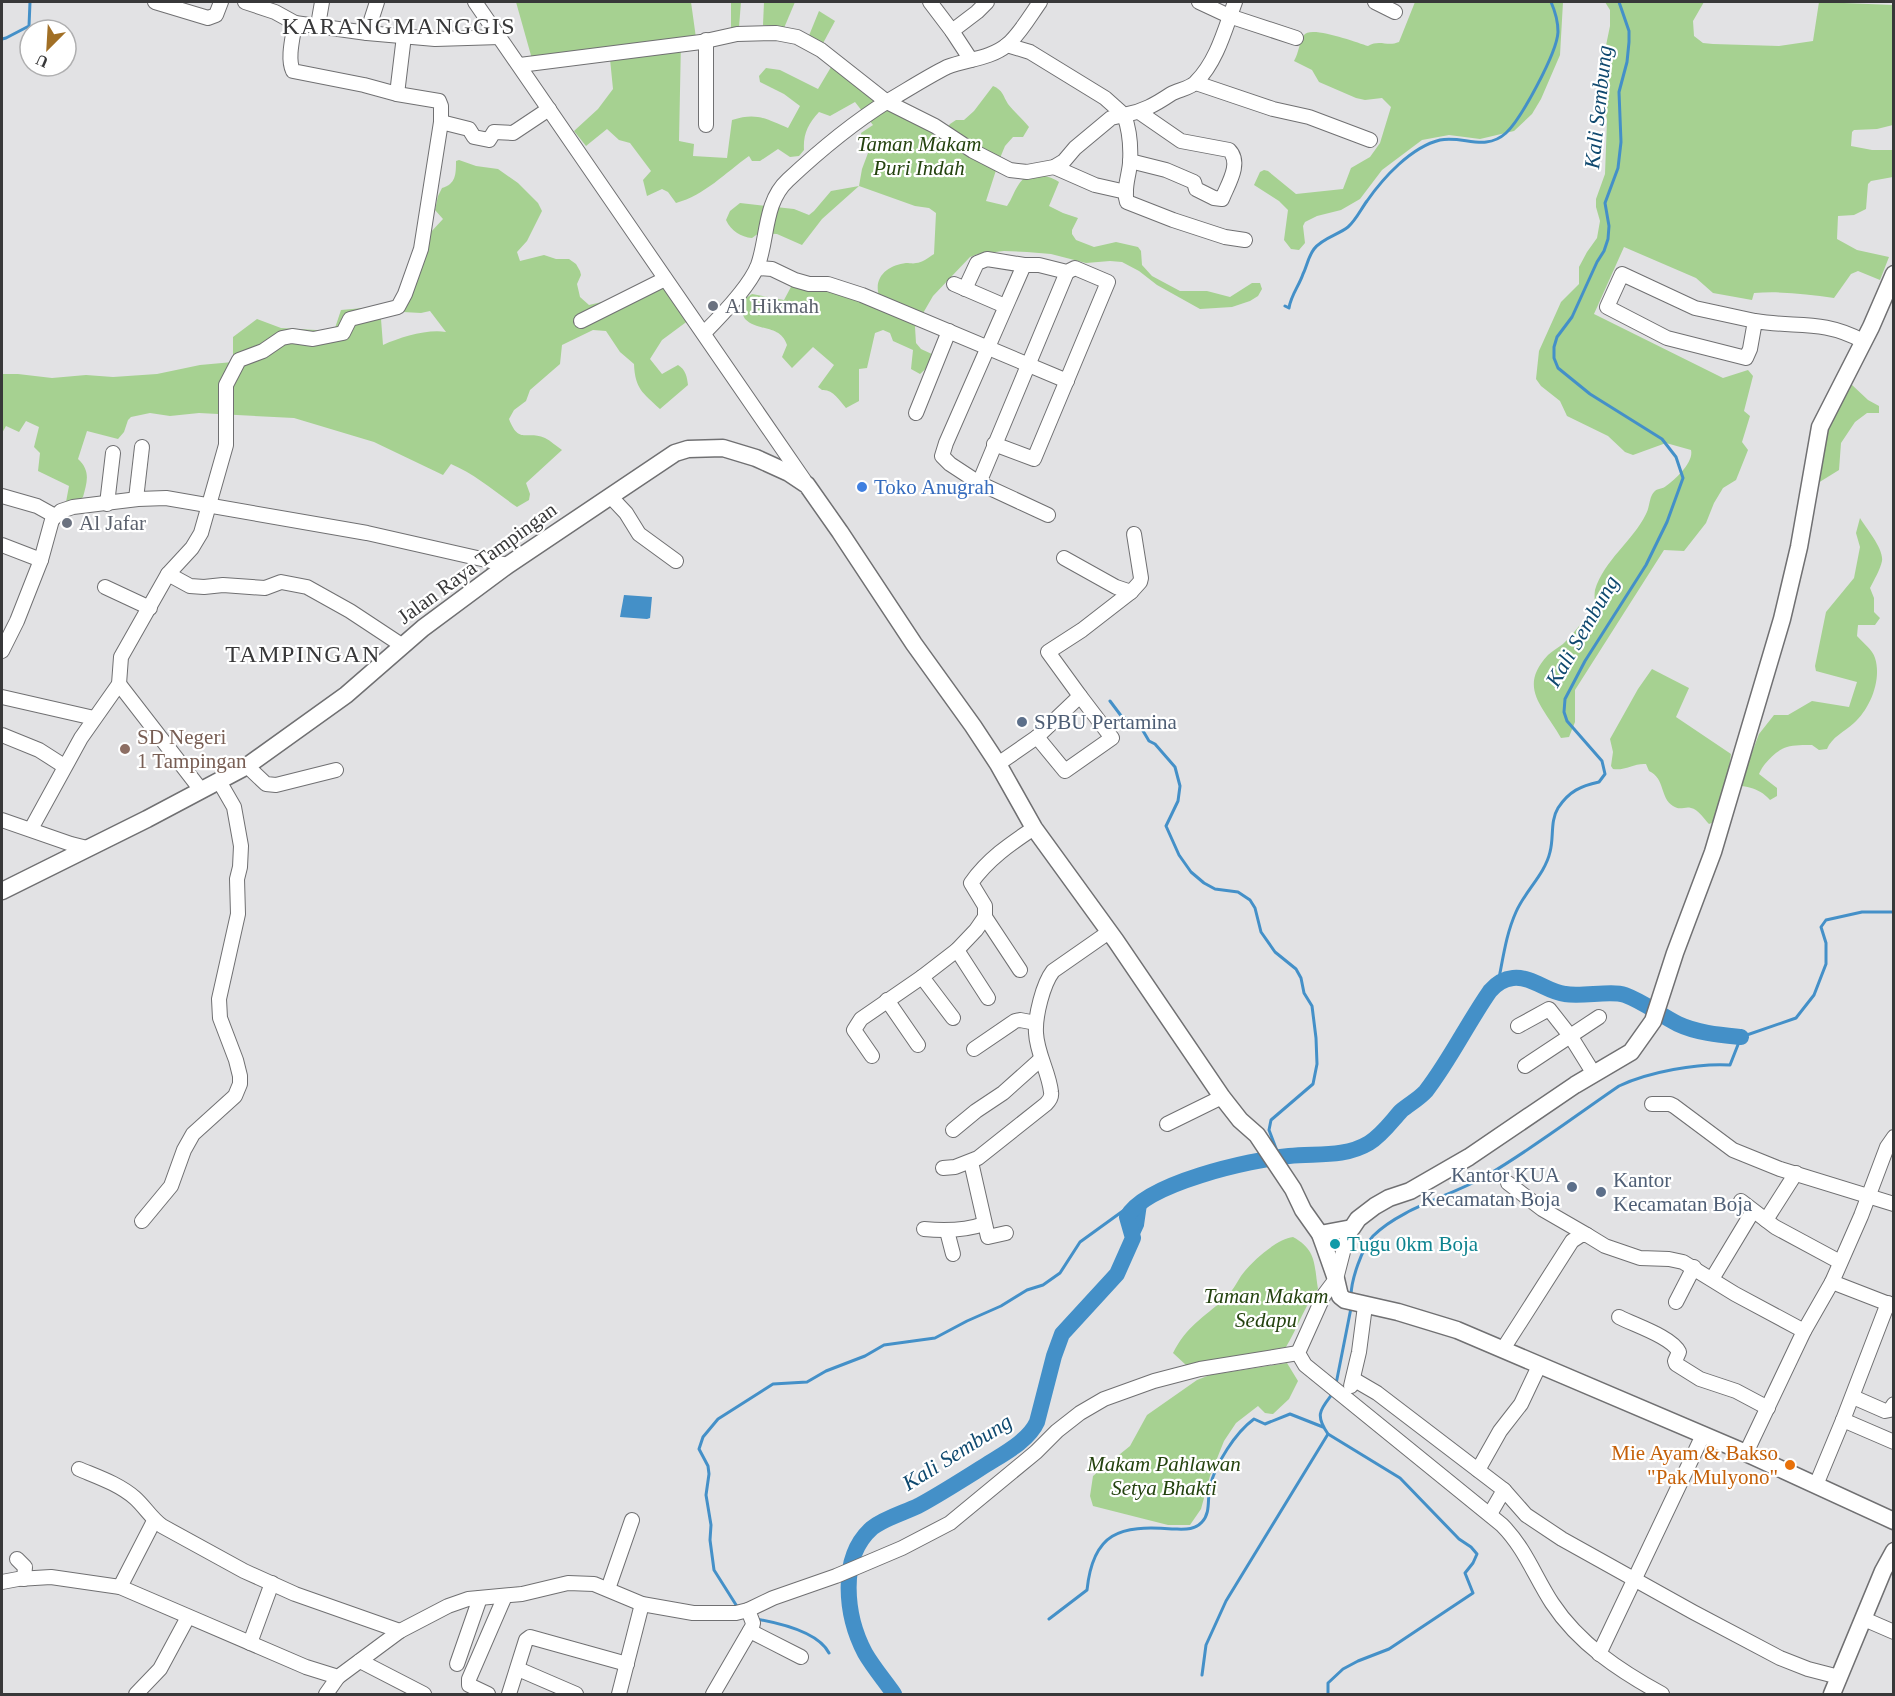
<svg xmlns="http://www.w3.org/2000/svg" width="1895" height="1696" font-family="'Times New Roman',serif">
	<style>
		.green { fill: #a6d191 }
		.water { fill: #4490c8 }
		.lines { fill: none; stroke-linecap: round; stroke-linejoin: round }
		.stream { stroke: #4490c8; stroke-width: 3 }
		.canal { stroke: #4490c8; stroke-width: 10 }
		.river { stroke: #4490c8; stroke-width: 16 }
		.minor-casing { stroke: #707072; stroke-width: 16 }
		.major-casing { stroke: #707072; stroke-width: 19 }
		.minor { stroke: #fff; stroke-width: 14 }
		.major { stroke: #fff; stroke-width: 16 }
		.worship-dot { fill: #6b7280; stroke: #fff; stroke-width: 2 }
		.shop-dot { fill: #3f7fe0; stroke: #fff; stroke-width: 2 }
		.service-dot { fill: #5c6f8a; stroke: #fff; stroke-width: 2 }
		.education-dot { fill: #8d6e63; stroke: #fff; stroke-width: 2 }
		.culture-dot { fill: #0f9aa8; stroke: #fff; stroke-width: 2 }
		.food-dot { fill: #e8710a; stroke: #fff; stroke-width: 2 }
		.labels { text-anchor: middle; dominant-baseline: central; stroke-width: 4.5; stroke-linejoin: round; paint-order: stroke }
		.park-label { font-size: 21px; font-style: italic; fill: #24430f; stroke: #fff }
		.worship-label { font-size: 21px; fill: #5b616d; stroke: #fff; text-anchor: start }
		.shop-label { font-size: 21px; fill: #366cbe; stroke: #fff; text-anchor: start }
		.street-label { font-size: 21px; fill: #383839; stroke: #fff }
		.service-label { font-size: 21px; fill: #4e5e75; stroke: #fff; text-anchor: start }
		.education-label { font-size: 21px; fill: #785e54; stroke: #fff; text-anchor: start }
		.culture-label { font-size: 21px; fill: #0d838f; stroke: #fff; text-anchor: start }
		.food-label { font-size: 21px; fill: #c56008; stroke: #fff; text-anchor: end }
		.water-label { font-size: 22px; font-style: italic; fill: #0f496f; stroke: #fff }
		.quarter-label { font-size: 24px; letter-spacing: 1.5px; fill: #383839; stroke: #fff }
	</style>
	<rect width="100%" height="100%" fill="#e2e2e4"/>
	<g class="green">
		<path d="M516 2H691L696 38 681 41 679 141 694 144 693 156 727 158 732 120C757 112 766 119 788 128L800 106 784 94 760 82 759 76 766 68 780 70 818 89 837 57 860 89 893 113 940 136 950 124 956 120H964L974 111 993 86C1003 90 1003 96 1008 104 1014 112 1023 119 1029 127L1023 137H1013L1005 146 1000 158 986 201 1007 206C1012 199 1014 191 1019 184 1028 170 1048 175 1059 182L1049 206 1063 213 1078 218 1072 230V234L1076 240 1094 247 1116 242 1138 247 1141 251 1142 265 1152 276 1180 291H1207L1230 297 1252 283H1260L1262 289 1258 296 1250 301 1232 307 1200 309 1157 285 1139 271 1122 262 1110 261 1086 263 1051 254 1027 252 1004 251 978 254 970 257 933 296 915 327 916 343 921 349 934 355 931 364 920 374 911 369 913 350 893 341 890 333 883 330 875 333 867 368 859 369V401L846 408C839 400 833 389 822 390L818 387 834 365 813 347 792 368 782 357 787 345C780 324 758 332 745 319 743 316 742 312 740 309L746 298 752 294 784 300 792 285 793 275 814 278 879 296C873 276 889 265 906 263 910 263 913 264 916 263 922 263 929 257 934 254L936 213 929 208 915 206 859 186 822 219 802 245 777 234 759 233 752 238C741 237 731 231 726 220L730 211 740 203 794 209 809 215 814 211 831 191 859 186 862 169 868 153V148L862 140 861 133 873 125 855 102 830 116 819 112C808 124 803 134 804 150L799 156 790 157 778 149 760 161H752L749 156C725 173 705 195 676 203L668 192 662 189 647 196 643 180 651 171 630 143 619 140 607 129 586 146 574 131 598 109 613 89 609 49 532 59Z"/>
		<path d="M731 2H741L739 27 731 28Z"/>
		<path d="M764 2H795L784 28 763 25Z"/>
		<path d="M1415 2H1563L1560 55 1541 99 1532 114 1514 131 1480 139 1449 135 1422 140 1382 170 1360 199 1341 210 1317 216 1305 222 1303 226 1305 243 1299 250 1291 249 1284 240 1288 210 1279 201 1254 185 1260 172 1264 170 1268 171 1296 194 1343 189 1351 168 1370 157 1380 143 1391 107 1382 98 1365 100 1356 98 1319 82 1312 70 1294 61C1299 53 1299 42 1304 35 1310 25 1356 42 1368 46 1380 39 1387 47 1399 42Z"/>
		<path d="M1605 2H1704L1693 21 1694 36 1703 43 1713 44 1779 46 1813 41 1819 2 1893 5V125L1877 129 1854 130 1852 132 1851 146 1872 150H1893V177L1871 181 1868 184 1866 209 1854 215 1838 216 1837 239 1857 250 1889 257 1880 280 1858 271 1851 274 1834 298C1807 294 1781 291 1754 293L1752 300 1713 293 1696 278 1624 247 1594 314 1723 378 1748 370 1753 376 1744 411 1750 416 1742 442 1748 450 1736 480 1723 488 1714 503 1706 523 1684 551 1664 550 1575 690V722L1569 737 1561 738C1544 707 1517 688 1548 655 1552 651 1558 648 1563 644 1574 634 1582 620 1595 609 1595 603 1594 596 1595 590 1604 560 1633 541 1646 514 1650 507 1649 497 1654 492 1657 488 1663 489 1666 486 1676 479 1694 462 1691 450L1666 443 1633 455 1625 452 1608 436 1567 416 1560 401 1541 386 1536 379 1539 351 1561 302 1579 284V267L1587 252 1597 238 1600 221 1596 207V199L1605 174 1607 120 1603 95 1602 65 1610 26V10Z"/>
		<path d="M819 11 835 21 821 47 808 38Z"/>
		<path d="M459 160 476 166 498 169 518 183 538 203 542 211 527 241 517 252 520 261 544 255 556 259H569L576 264 580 271 581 275 577 284 580 297 589 305 602 302 610 314 648 290 662 286 689 320 662 340 650 359 662 374 678 365C686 370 687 377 688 385L660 409C643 393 635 389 634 364L620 352 606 331 593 330 562 345 560 364 530 390 526 401 514 410 509 419C519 445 526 430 545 438 551 441 556 446 562 450L526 483 530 494 529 500 517 507C495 492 475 474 451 464L443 475 374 442 294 418 199 413 170 416 150 413 131 417 128 420 124 432 118 439 87 431 78 459C91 471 87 482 83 497 78 501 73 503 66 502L69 486 38 471 40 453 34 447 39 427 26 421 19 432 6 426 2 433V374H18L52 378 86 375 113 377 157 374 200 365 233 362V337L257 319 281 328 334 331 341 310 374 307 381 319 383 345C401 337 427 329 446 332L430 311 421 313 403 312 430 233 443 219 435 210 438 196 442 188C456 184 456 174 456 161Z"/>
		<path d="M1851 384 1868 400 1879 406V413H1867L1855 422 1841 443 1839 470 1818 483C1824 443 1827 418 1851 384Z"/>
		<path d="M1860 518C1866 528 1884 549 1882 561 1880 570 1874 580 1870 588L1874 598V612L1880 618 1875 625H1858L1857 636C1862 642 1873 650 1875 658 1882 680 1870 709 1854 723 1844 732 1832 737 1827 749L1819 750 1812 745C1804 745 1794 745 1787 747 1776 750 1763 764 1759 774L1777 788V796L1770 800C1758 786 1744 787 1727 783L1714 822 1709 824C1704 819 1698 809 1691 808 1685 806 1680 811 1673 806 1660 798 1665 778 1649 771L1646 764C1634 763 1625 771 1613 769L1611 766 1613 752 1610 739 1638 689 1652 669 1689 688 1676 717 1731 754 1729 768 1745 771 1759 734 1774 715H1788L1812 701 1849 707 1857 682 1816 671 1815 666 1826 612 1854 578 1860 547 1856 533Z"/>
		<path d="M1293 1237C1317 1250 1314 1265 1318 1289 1307 1301 1296 1331 1286 1347L1192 1365H1186L1173 1353C1187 1326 1203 1318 1224 1299 1232 1292 1236 1284 1241 1276 1250 1263 1276 1239 1293 1237Z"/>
		<path d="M1287 1363 1298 1381 1289 1399 1273 1414 1265 1413 1258 1406 1236 1423 1224 1441 1210 1476 1201 1509 1190 1525H1168L1093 1506 1090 1496 1093 1476 1130 1446 1147 1415 1197 1380 1210 1375Z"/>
	</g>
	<path class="water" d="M624 595 652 597 650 618 647 619 620 617Z"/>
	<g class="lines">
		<g class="stream">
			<path d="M2 39 6 38 29 26 30 2"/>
			<path d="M1285 306 1289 308C1291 295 1299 286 1303 274 1307 266 1308 257 1314 249 1322 238 1338 235 1348 227 1356 220 1361 209 1367 201 1383 178 1411 147 1440 140 1463 135 1485 152 1506 133 1521 119 1557 53 1558 32 1558 22 1555 11 1551 2"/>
			<path d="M1110 701 1122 717 1139 724 1149 741 1155 744 1175 767 1180 786 1178 801 1166 826 1179 855 1191 872 1204 883 1215 889 1238 892 1250 900 1255 908 1261 932 1275 952 1296 969 1301 978 1304 993 1312 1006 1316 1038 1317 1064 1313 1084 1271 1120 1269 1130 1277 1151"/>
			<path d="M1498 983C1503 959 1506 934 1516 912 1525 891 1545 874 1550 852 1554 838 1550 821 1558 808 1569 791 1581 786 1599 782L1605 774 1602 761 1567 721 1564 712 1565 699 1585 661 1646 565 1667 522 1683 478 1676 457 1662 439 1590 394 1558 368 1554 358V347L1557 337 1572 317 1597 262 1604 251 1608 239 1609 226 1605 203 1618 168 1621 142 1619 92 1627 62 1629 42V31L1619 2"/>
			<path d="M1351 1296C1351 1280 1362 1248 1373 1236 1401 1208 1451 1196 1486 1176 1532 1149 1575 1116 1619 1086 1648 1072 1698 1063 1730 1065L1741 1037 1796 1018 1814 995 1826 964V943L1821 927 1826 920 1862 912H1894"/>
			<path d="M1336 1384 1351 1308"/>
			<path d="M738 1608 714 1570 710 1540 711 1525 706 1495 709 1474 708 1466 699 1449 703 1437 718 1419 773 1384 807 1382 826 1371 865 1356 884 1345 935 1338 967 1321 1001 1306 1027 1290 1043 1285 1060 1273 1080 1242 1127 1208 1132 1209"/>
			<path d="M756 1619C779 1623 818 1632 829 1653"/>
			<path d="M1049 1619 1087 1590C1093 1532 1120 1525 1172 1529 1183 1529 1194 1531 1202 1522 1211 1513 1207 1498 1210 1487 1215 1464 1236 1432 1254 1419L1265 1424 1290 1414 1323 1427"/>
			<path d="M1202 1675 1206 1645 1226 1601 1328 1434"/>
			<path d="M1328 1694V1683L1343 1669 1358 1661 1389 1649 1473 1593 1465 1573 1473 1563 1477 1554 1471 1547 1459 1539 1400 1478 1328 1434C1314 1414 1321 1409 1333 1393"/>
		</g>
		<path class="canal" d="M1133 1238 1139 1225 1142 1204"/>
		<path class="river" d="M894 1694C885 1681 873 1667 865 1653 846 1617 838 1558 872 1528 885 1518 903 1513 918 1506 942 1493 965 1478 989 1463 1005 1453 1029 1440 1037 1422L1054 1356 1062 1334 1117 1274 1133 1238 1127 1217C1146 1183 1250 1160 1289 1156 1316 1153 1344 1158 1369 1143 1382 1135 1391 1122 1401 1111 1409 1104 1419 1099 1426 1091 1450 1060 1467 1024 1490 991 1496 984 1503 979 1513 978 1532 976 1547 992 1565 994 1583 997 1611 990 1625 995 1644 1002 1660 1015 1678 1024 1697 1033 1721 1035 1741 1037"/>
		<defs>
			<g id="minor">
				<path d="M155 2 208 18 216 15 221 2"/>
				<path d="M245 2 275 12 295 23 367 33 435 39 500 37"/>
				<path d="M475 2C584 162 695 320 804 480"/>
				<path d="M930 2 952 31 977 12 987 2"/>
				<path d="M1199 2 1229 16 1296 38"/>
				<path d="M1375 2 1395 12"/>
				<path d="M295 23C293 37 287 58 293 71L364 85 397 94 439 101 441 106V122"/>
				<path d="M318 25 322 2"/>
				<path d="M952 31 971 60"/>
				<path d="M367 33 377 2"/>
				<path d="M1007 45 1030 52 1105 98 1124 115C1142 112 1156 104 1171 94 1178 90 1191 88 1196 82 1217 61 1225 29 1235 2"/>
				<path d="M520 65 701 42 737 34 776 33 797 37 821 50 887 102 935 126 973 151 1010 170 1027 172 1054 167 1064 161 1075 148 1111 118 1124 115C1130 131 1131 147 1130 163 1129 176 1123 190 1127 202L1173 220 1225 237 1245 240"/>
				<path d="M1196 83 1273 109 1309 117 1370 140"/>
				<path d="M397 94 404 36"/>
				<path d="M706 125V40"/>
				<path d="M1130 161 1166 170 1194 182 1196 189 1214 198 1222 199C1228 184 1242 163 1229 150L1181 141 1139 112"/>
				<path d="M1054 167 1095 185 1126 192"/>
				<path d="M757 268 772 269 795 280 809 284H828L862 295 1067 381"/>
				<path d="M954 284 1005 306"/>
				<path d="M965 289 977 263 987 259 1024 265H1039L1067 272 1075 268 1108 282 1034 459 994 444"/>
				<path d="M581 321 665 279"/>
				<path d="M1755 321 1695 308 1622 274 1607 307 1667 338 1746 358 1750 349 1755 321C1797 328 1822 319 1863 341"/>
				<path d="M704 333C720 317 750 286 758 265 768 237 764 202 788 180 819 151 851 124 888 101 907 90 927 77 947 67 967 59 990 59 1007 45 1020 34 1030 16 1040 2"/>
				<path d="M916 413 949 331"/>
				<path d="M979 483 950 464 942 456 946 443 1024 265"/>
				<path d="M2 496 37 506 55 516"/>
				<path d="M610 496 626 513 639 534 676 561"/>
				<path d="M136 499 142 447"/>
				<path d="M107 504 113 453"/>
				<path d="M1048 515 979 483 1067 272"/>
				<path d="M2 545 41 560"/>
				<path d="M168 574 190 586 204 587 223 585 265 588 281 582 307 587 350 611 403 646"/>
				<path d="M105 587 150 608"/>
				<path d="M1131 592 1140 582 1141 578 1134 534"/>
				<path d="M2 651 17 621 41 560 52 520 61 511 73 507 138 499 166 498 367 533 508 565"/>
				<path d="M119 684 201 790"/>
				<path d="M2 697 94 718"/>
				<path d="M2 735 39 750 64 766"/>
				<path d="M1037 737 1065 771 1112 738 1080 696"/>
				<path d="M998 764 1037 737 1080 696 1048 652 1082 630 1131 592 1116 587 1064 558"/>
				<path d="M247 766 266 784 276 785 336 770"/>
				<path d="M2 820 71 844 87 848"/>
				<path d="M31 829 81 738 119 684 121 657 168 574 192 548 201 533 226 445V385L239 360 263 351 282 338 292 336 313 339 343 333 350 319 398 307 405 294 421 249 441 122 469 129 474 137 489 140 494 132 513 133 549 109"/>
				<path d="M985 917 1020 970"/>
				<path d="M957 950 988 998"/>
				<path d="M922 977 953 1018"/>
				<path d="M887 1000 918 1045"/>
				<path d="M1518 1026 1549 1009 1571 1037 1594 1074"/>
				<path d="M974 1049 1015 1021 1020 1020 1036 1023"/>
				<path d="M872 1056 854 1030 861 1019 922 977 957 950 976 930 985 917V906L971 883C988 859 1010 844 1034 828"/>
				<path d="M1525 1066 1599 1017"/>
				<path d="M1652 1104H1670L1674 1106 1733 1150 1780 1169 1894 1204"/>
				<path d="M1167 1124 1222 1097"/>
				<path d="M953 1130 976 1111 1003 1093 1041 1059"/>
				<path d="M971 1162 988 1237 1006 1233"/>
				<path d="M943 1168 955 1167 978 1158 1046 1104C1049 1101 1052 1097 1051 1092 1049 1072 1037 1054 1036 1033 1035 1016 1043 984 1053 971L1109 932"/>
				<path d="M1508 1183 1542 1209 1587 1235"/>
				<path d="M1741 1201 1775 1227 1840 1262"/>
				<path d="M1766 1220 1796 1173"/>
				<path d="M142 1221 171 1186 184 1150 193 1134 235 1096 240 1084V1076L236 1060 220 1018 219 999 238 914 237 879 240 867 241 846 234 807 219 781"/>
				<path d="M1352 1228 1345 1244 1336 1279 1324 1295 1298 1353 1305 1365 1502 1525C1525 1548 1535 1577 1552 1603 1579 1644 1620 1671 1662 1694"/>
				<path d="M924 1229C945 1231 964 1231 984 1224"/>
				<path d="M947 1231 953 1254"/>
				<path d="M1712 1279 1753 1211"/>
				<path d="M1832 1282 1861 1216 1887 1147 1894 1137"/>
				<path d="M1676 1302 1694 1267"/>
				<path d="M1619 1317C1634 1325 1672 1337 1679 1352L1675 1361 1676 1364 1700 1379 1736 1391 1768 1408"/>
				<path d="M1503 1349 1572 1241 1581 1235H1587L1605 1246 1640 1258 1669 1259 1683 1262 1735 1294 1804 1331"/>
				<path d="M1353 1379 1377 1393 1504 1490 1490 1514"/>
				<path d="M1351 1386 1359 1352 1365 1306"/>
				<path d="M1853 1397 1885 1411 1890 1410 1894 1404"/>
				<path d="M1843 1420 1894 1442"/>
				<path d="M1746 1453 1804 1331 1832 1282 1894 1306"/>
				<path d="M79 1469C98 1477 119 1484 135 1498 145 1507 151 1518 162 1526L244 1571 295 1594 400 1631"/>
				<path d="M1478 1470 1500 1431 1521 1404 1539 1366"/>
				<path d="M1816 1485 1843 1420 1888 1303"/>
				<path d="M1504 1490 1526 1515 1562 1539 1693 1612 1780 1658 1808 1669 1839 1677"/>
				<path d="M17 1559 25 1567 24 1579"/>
				<path d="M2 1582 18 1579 51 1577 120 1587 306 1667 338 1677 400 1631 448 1606 468 1599 522 1594 568 1583 594 1584 642 1604 693 1613H736L748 1610 773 1598 836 1576 902 1548 950 1523 1036 1452 1057 1431 1080 1413 1104 1399 1154 1381 1200 1369 1298 1353"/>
				<path d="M120 1587 154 1521"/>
				<path d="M608 1589 632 1520"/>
				<path d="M1864 1619 1894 1632"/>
				<path d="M750 1631 801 1657"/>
				<path d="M250 1643 272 1583"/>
				<path d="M1599 1654 1703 1435"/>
				<path d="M360 1661 424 1694"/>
				<path d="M457 1664 480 1598"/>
				<path d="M518 1669 576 1694"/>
				<path d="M136 1694 160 1669 188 1617"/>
				<path d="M326 1694 338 1677"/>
				<path d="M488 1694 469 1685V1679L505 1596"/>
				<path d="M509 1694 526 1640 530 1637 627 1664"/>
				<path d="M619 1694 642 1604"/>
				<path d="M713 1694 752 1627 753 1623 748 1610"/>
			</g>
			<g id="major">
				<path d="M2 891 147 819 247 766 346 695 423 628 508 565 675 453 688 449 723 448 756 458 789 473 807 485 840 532 914 644 973 726 998 764 1034 828 1116 941 1222 1097 1240 1120 1257 1135 1293 1189 1303 1210 1320 1234 1324 1245 1336 1279 1340 1296 1345 1300 1398 1312 1457 1330 1746 1453 1894 1521"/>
				<path d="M1320 1234 1352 1228 1358 1219 1375 1206 1389 1198 1410 1191 1469 1157 1575 1085 1631 1052 1653 1021 1675 953 1713 852 1782 619 1799 547 1820 427 1871 327 1894 274"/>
				<path d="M1832 1694 1883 1571 1894 1551"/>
			</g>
		</defs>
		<use href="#minor" class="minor-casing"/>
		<use href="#major" class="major-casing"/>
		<use href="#minor" class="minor"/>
		<use href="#major" class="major"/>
	</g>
	<g class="worship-dot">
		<circle cx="713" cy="306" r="6"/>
		<circle cx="67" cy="523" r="6"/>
	</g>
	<circle class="shop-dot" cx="862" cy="487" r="6"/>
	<g class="service-dot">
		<circle cx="1022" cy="722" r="6"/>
		<circle cx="1572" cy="1187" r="6"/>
		<circle cx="1601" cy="1192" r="6"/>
	</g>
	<circle class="education-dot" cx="125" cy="749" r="6"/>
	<circle class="culture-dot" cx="1335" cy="1244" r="6"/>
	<circle class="food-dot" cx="1790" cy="1465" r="6"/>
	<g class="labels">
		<g class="park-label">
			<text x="919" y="144">Taman Makam<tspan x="919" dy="24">Puri Indah</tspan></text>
			<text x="1266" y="1296">Taman Makam<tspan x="1266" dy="24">Sedapu</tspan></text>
			<text x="1164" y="1464">Makam Pahlawan<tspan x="1164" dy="24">Setya Bhakti</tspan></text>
		</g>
		<g class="worship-label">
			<text x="725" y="306">Al Hikmah</text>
			<text x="79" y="523">Al Jafar</text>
		</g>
		<g class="shop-label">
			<text x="874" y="487">Toko Anugrah</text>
		</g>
		<g class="street-label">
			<text transform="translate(477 563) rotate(-36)">Jalan Raya Tampingan</text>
		</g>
		<g class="service-label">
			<text x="1034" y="722">SPBU Pertamina</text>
			<text x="1560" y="1175" text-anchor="end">Kantor KUA<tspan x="1560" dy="24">Kecamatan Boja</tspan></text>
			<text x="1613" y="1180">Kantor<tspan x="1613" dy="24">Kecamatan Boja</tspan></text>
		</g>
		<g class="education-label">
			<text x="137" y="737">SD Negeri<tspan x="137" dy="24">1 Tampingan</tspan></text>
		</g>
		<g class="culture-label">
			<text x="1347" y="1244">Tugu 0km Boja</text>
		</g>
		<g class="food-label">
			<text x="1778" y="1453">Mie Ayam &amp; Bakso<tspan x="1778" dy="24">"Pak Mulyono"</tspan></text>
		</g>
		<g class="water-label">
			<text transform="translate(1598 107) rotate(-84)">Kali Sembung</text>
			<text transform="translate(1582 631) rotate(-60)">Kali Sembung</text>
			<text transform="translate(957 1452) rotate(-32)">Kali Sembung</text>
		</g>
		<g class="quarter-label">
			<text x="399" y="26">KARANGMANGGIS</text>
			<text x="303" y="654">TAMPINGAN</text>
		</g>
	</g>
	<rect width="1895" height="1696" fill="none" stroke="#383839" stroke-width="6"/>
	<g transform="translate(48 48) rotate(204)"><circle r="28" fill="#ffffff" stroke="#afafb0" stroke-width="1.5"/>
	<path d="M0-4.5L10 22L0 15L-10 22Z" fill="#a16f25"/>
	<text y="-9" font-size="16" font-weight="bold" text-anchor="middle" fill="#383839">U</text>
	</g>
</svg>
